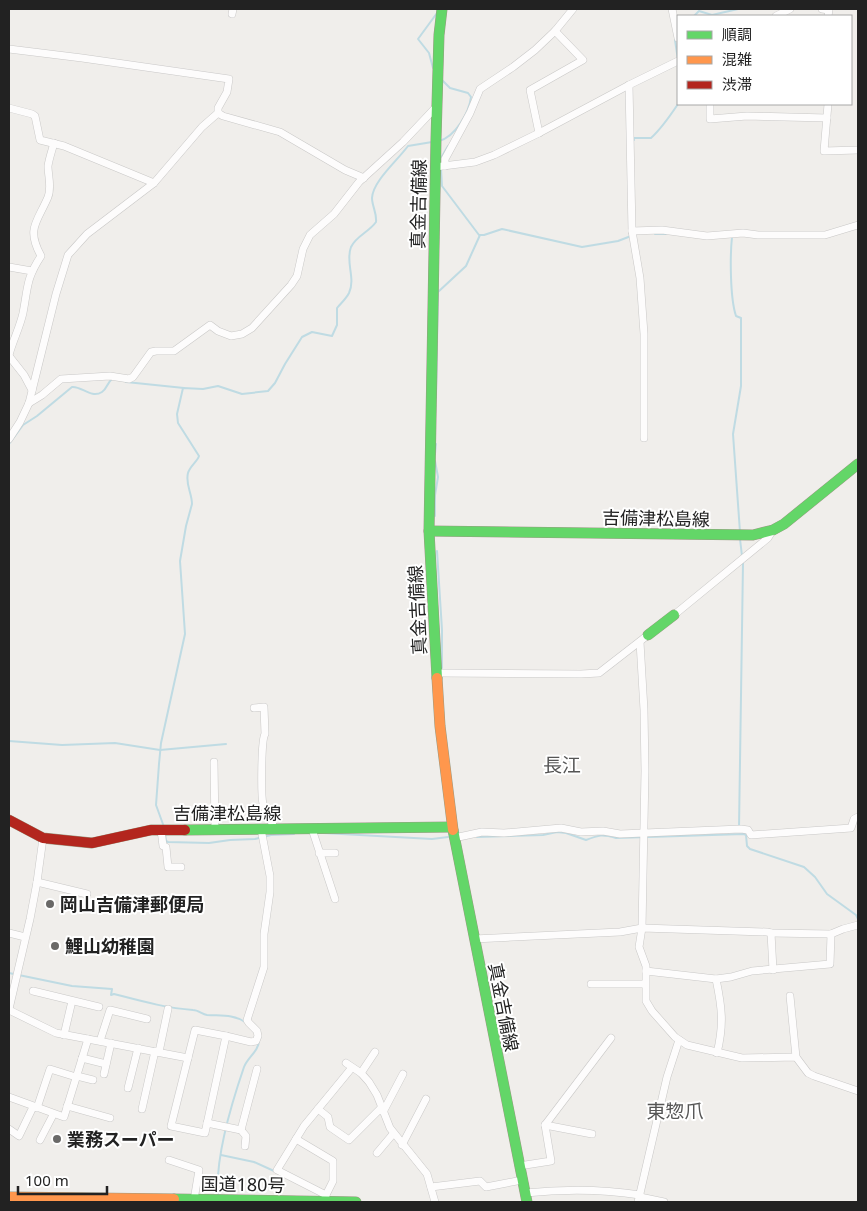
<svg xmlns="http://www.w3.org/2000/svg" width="867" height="1211" font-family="'Noto Sans','Noto Sans JP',sans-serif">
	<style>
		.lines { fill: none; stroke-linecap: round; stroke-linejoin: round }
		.stream { stroke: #bfdbe3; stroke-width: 2 }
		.street-casing { stroke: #c9c8c7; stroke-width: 8 }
		.fast-casing { stroke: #999a82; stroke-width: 11 }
		.slow-casing { stroke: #999a82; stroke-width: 11 }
		.jam-casing { stroke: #999a82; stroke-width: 11 }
		.street { stroke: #fdfcfc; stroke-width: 7 }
		.fast { stroke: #63d668; stroke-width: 10 }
		.slow { stroke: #ff974d; stroke-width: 10 }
		.jam { stroke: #b3261e; stroke-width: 10 }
		.poi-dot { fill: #6a6968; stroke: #fff; stroke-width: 2 }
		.labels { text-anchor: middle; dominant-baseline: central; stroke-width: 4; stroke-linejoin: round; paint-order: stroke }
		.street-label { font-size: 18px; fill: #222; stroke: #fff }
		.poi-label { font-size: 18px; font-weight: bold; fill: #222; stroke: #fff; text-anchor: start }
		.neighbourhood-label { font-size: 19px; fill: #555; stroke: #fff }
	</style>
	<rect width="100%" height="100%" fill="#f0eeeb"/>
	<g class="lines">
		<g class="stream">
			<path d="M694 16 699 11 712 15 738 9"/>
			<path d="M675 40 678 60"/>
			<path d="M433 68 429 53 418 39 437 13"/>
			<path d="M634 140 633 138H651C662 128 670 116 678 104"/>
			<path d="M439 141C455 137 469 113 471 97L468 93 450 88 442 80"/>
			<path d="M441 164V158L448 146"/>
			<path d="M441 169 442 186 479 235H484L502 229 582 247 618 241 631 236"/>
			<path d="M655 234H666"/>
			<path d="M732 237C730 256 730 298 736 316L741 318V386L733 434 740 532"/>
			<path d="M126 382 184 388"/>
			<path d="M436 397 438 292 466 266 480 235"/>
			<path d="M9 444 23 425 37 416 72 387C82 386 91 399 102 392 107 389 107 383 112 379"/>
			<path d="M435 454 436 444"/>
			<path d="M435 461 438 477 435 495V516"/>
			<path d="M740 539 742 556"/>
			<path d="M437 551 442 630V668"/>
			<path d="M9 741 62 745 115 743 160 750 226 744"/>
			<path d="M164 827 156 805 159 764 161 743 185 634 180 561 186 526 192 504C192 493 185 484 188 473 190 466 197 462 199 456L178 423 177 414 183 388 203 389 218 386 242 394 268 391 275 383 285 364 302 337 312 332 332 336 337 325V308C341 303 346 299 349 293 356 278 345 262 351 247 356 236 369 232 376 222 377 213 372 206 372 198 373 181 397 161 408 146L432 142"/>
			<path d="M739 828 743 563"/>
			<path d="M165 833 166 841 168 842 209 843 230 840 255 839 271 835 294 834"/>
			<path d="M323 833 432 839 448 837"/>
			<path d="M477 837 543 835 557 832 566 833 586 840C599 835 602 834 616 838L744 834 746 835 747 846 750 849 804 867 815 877 827 894 856 915 858 919"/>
			<path d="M9 973 72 986 112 989 111 995 114 994C141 1001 166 1008 193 1010 198 1010 202 1014 207 1015 221 1016 233 1014 245 1022"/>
			<path d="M221 1155 254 1162 274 1171"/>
			<path d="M218 1195C215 1157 232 1102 244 1067 248 1057 259 1051 259 1040"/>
		</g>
		<defs>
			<g id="street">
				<path d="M672 9 678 38"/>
				<path d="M822 9 829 10 828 16"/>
				<path d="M232 14 233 9"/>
				<path d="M776 16 790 9"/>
				<path d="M9 49 82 58 229 79 227 92 218 108V113L202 127 154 183 87 234 68 255 56 294 29 403 20 422 9 439"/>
				<path d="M629 85 632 231 640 278 644 334V438"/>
				<path d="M710 104V119L747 116 827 118"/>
				<path d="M828 104 824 151 858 150"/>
				<path d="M9 108 32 114 35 116 40 140 64 146 154 183"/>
				<path d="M218 113 223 116 280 132 345 170 364 178"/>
				<path d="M539 133 530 90 583 60 555 31"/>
				<path d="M445 166V159L470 113 480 89 513 67 535 50 555 31 573 9"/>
				<path d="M435 167 475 162 494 155 539 133 629 85 678 61"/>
				<path d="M632 231 662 230 707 236 743 233 758 235H825L858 225"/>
				<path d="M9 267 32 271"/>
				<path d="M9 355C13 340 20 327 23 313 28 287 26 279 41 256 26 228 37 223 48 197 52 187 48 176 48 166 49 159 52 150 54 143"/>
				<path d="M9 356 24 375 32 390"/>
				<path d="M29 403 42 395 61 379 110 376 129 379 133 377 151 352 156 351H174L210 325 218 331 231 336 242 334 252 328 291 285 297 276 303 249 310 235 334 214 359 182 403 142 437 106"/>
				<path d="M674 615 768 538 773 530"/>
				<path d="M640 642 644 710 645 771 642 928 639 947 646 966V1001L652 1011 675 1037 687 1045 742 1058 796 1057 808 1073 814 1076 858 1091"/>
				<path d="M438 673 581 674 599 673 648 635"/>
				<path d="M254 708 264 707 265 734C261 740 261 796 263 804 266 813 272 822 275 830"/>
				<path d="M214 762 215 829"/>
				<path d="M312 829 335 899"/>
				<path d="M161 830 163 846 166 847 168 867H181"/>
				<path d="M454 838 482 832 504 833 561 828 581 832 603 831 620 834 741 829 748 830 751 835 851 828 854 819 858 817"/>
				<path d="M319 853H335"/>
				<path d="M37 882 87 894"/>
				<path d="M9 933 25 937"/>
				<path d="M771 933 831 934"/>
				<path d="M474 939 620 932 642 928 767 932 771 933 773 970"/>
				<path d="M646 971 716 979 731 977 752 971 830 964 831 934 843 929 858 925"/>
				<path d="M716 979C722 1008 724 1024 717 1053"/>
				<path d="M591 984H645"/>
				<path d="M33 991 99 1007"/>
				<path d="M790 996 796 1057"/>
				<path d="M9 1009 30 919 37 882 43 838"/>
				<path d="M9 1010 56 1033 188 1058"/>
				<path d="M195 1030 226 1036 205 1133 171 1126Z"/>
				<path d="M64 1035 72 1001"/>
				<path d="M226 1036 251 1042 256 1041 258 1036 257 1031 249 1023 247 1020 264 967V934L270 892V876L261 829"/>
				<path d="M100 1041 110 1010 147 1019"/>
				<path d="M159 1052 168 1009"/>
				<path d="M82 1058 106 1064"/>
				<path d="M346 1063 361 1073 369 1082 377 1095 390 1128 427 1174 435 1202"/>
				<path d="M361 1073 375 1052"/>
				<path d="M104 1074 111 1043"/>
				<path d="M77 1076 93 1080"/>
				<path d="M128 1088 138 1048"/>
				<path d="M9 1097 64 1117 88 1039"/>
				<path d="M67 1106 110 1118"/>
				<path d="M37 1108 50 1069 76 1077"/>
				<path d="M142 1109 155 1051"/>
				<path d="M318 1109 328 1117 330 1127 349 1140 381 1108"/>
				<path d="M383 1112 403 1074"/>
				<path d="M207 1123 241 1130 246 1136 245 1146"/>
				<path d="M545 1125 592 1134"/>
				<path d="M9 1129 19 1136 33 1107"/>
				<path d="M241 1130 257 1069"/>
				<path d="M296 1139 333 1161V1181L326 1195"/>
				<path d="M40 1140 53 1115"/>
				<path d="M402 1145 426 1099"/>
				<path d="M377 1153 393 1134"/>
				<path d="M169 1160 199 1170 194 1200"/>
				<path d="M519 1166 551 1161 545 1125 611 1038"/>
				<path d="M431 1187 480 1181 486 1187 522 1180"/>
				<path d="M525 1193C564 1189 602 1189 640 1195"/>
				<path d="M640 1197 664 1202"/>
				<path d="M325 1202 326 1195 277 1170 304 1126 350 1070"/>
				<path d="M638 1202 667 1077 679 1040"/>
			</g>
			<g id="fast">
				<path d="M429 531 753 535 773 530 784 524 858 464"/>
				<path d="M648 635 674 615"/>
				<path d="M437 678 429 531 436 139 439 35 442 9"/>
				<path d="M185 830 452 827"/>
				<path d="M453 830 527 1202"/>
				<path d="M174 1199 356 1202"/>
			</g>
			<g id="slow">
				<path d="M437 678 440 726 453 830"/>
				<path d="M9 1197 174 1199"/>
			</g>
			<path id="jam" d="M9 820 43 838 92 843 151 830H185"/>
		</defs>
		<use href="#street" class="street-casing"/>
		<use href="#fast" class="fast-casing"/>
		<use href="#slow" class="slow-casing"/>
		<use href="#jam" class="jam-casing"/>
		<use href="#street" class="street"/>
		<use href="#fast" class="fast"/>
		<use href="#slow" class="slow"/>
		<use href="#jam" class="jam"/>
	</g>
	<g class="poi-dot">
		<circle cx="50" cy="904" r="5"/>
		<circle cx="55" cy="946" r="5"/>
		<circle cx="57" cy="1139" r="5"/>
	</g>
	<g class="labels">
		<g class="street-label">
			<text transform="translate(418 204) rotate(-89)">真金吉備線</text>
			<text transform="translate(656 518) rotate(1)">吉備津松島線</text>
			<text transform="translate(417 610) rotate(-93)">真金吉備線</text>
			<text x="227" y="813">吉備津松島線</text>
			<text transform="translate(504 1007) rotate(79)">真金吉備線</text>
			<text transform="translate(243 1184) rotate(1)">国道180号</text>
		</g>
		<g class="poi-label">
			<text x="60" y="904">岡山吉備津郵便局</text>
			<text x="65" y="946">鯉山幼稚園</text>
			<text x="67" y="1139">業務スーパー</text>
		</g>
		<g class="neighbourhood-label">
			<text x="562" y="765">長江</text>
			<text x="675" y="1111">東惣爪</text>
		</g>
	</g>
	<rect width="867" height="1211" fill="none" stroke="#222222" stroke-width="20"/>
	<rect x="677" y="15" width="175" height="90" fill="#ffffff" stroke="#a7a7a7"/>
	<rect x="687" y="31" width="25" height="8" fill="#63d668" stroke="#a7a7a7"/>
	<text x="722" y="40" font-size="15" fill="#222222">順調</text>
	<rect x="687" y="56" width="25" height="8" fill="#ff974d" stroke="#a7a7a7"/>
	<text x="722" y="65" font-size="15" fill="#222222">混雑</text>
	<rect x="687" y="81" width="25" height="8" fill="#b3261e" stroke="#a7a7a7"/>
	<text x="722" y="90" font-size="15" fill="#222222">渋滞</text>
	<path d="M18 1186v8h89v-8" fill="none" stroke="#222222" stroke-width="2.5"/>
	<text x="25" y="1186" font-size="15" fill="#222222" stroke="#ffffff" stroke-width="4" paint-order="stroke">100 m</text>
</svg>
